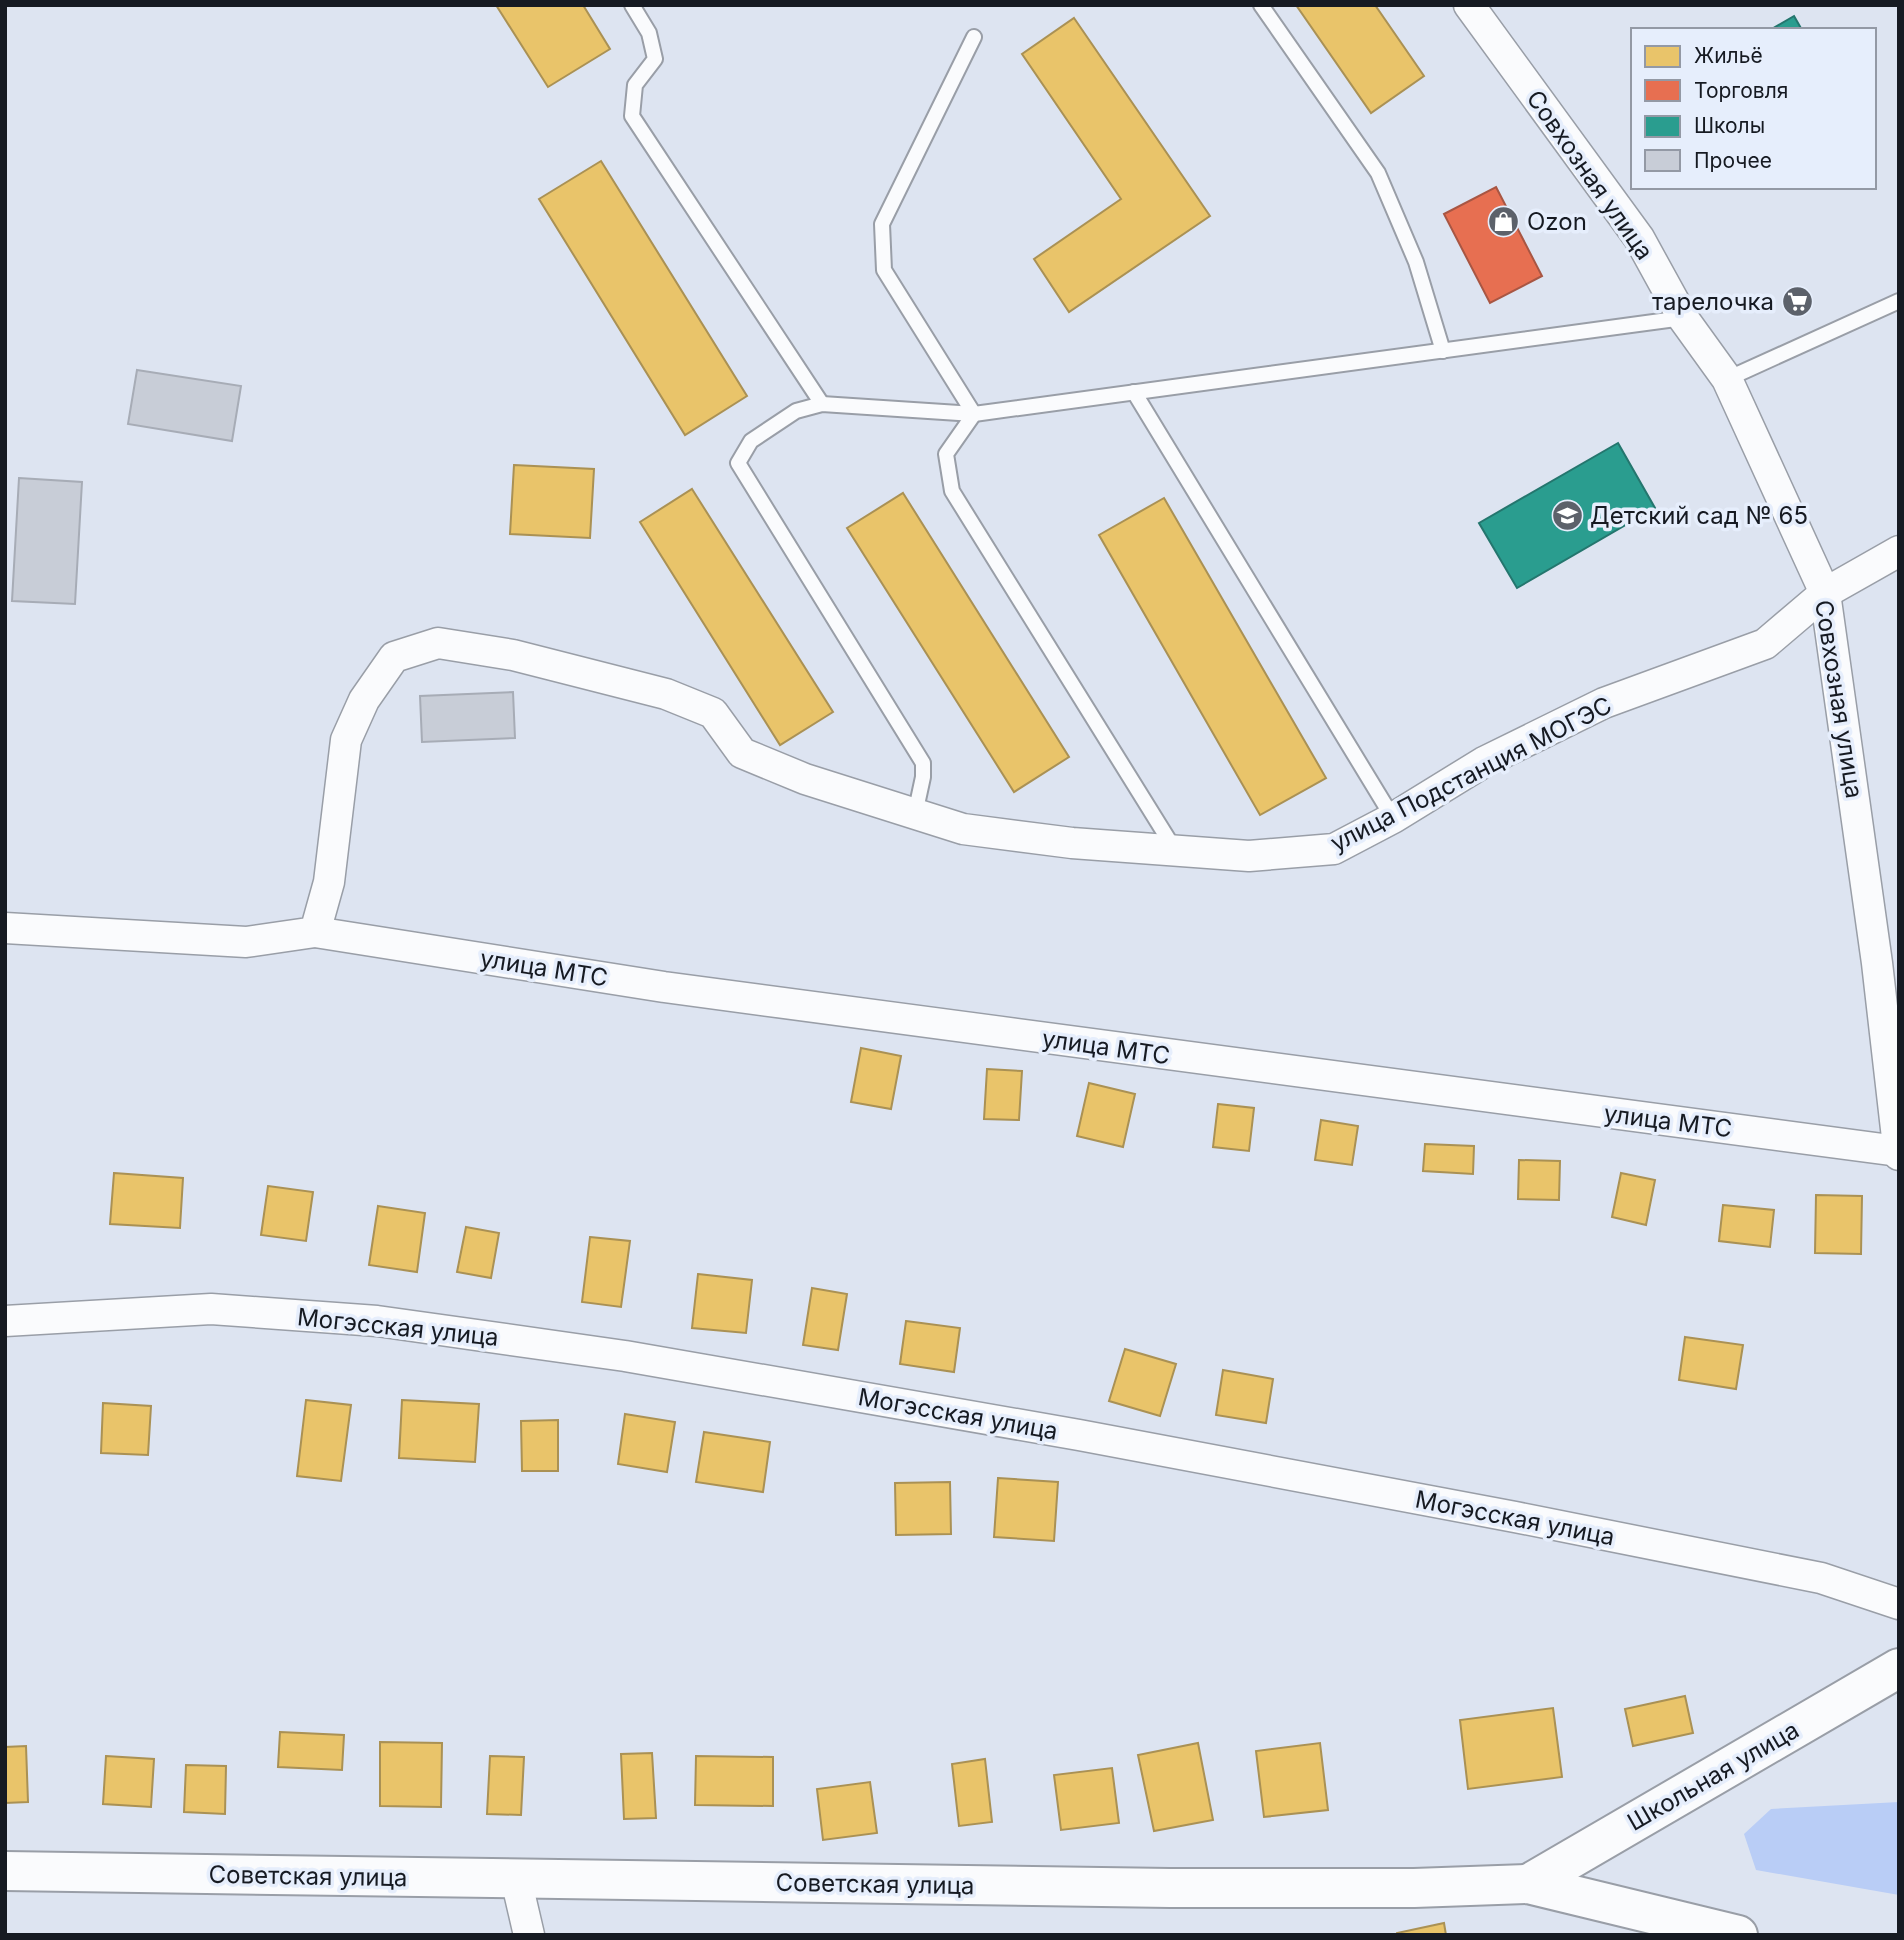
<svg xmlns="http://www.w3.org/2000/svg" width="1904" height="1940" font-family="Inter,sans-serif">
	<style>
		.green { fill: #b9cdf6 }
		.homes { fill: #e9c46a; stroke: #aa9154; stroke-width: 2 }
		.shops { fill: #e76f51; stroke: #a85643; stroke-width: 2 }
		.schools { fill: #2a9d8f; stroke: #24766e; stroke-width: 2 }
		.building { fill: #c8cdd7; stroke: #a7acb6; stroke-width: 2 }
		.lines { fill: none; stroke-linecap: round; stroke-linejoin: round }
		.lane-casing { stroke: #999ea7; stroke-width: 18 }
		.street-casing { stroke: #999ea7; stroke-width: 33 }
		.secondary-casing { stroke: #999ea7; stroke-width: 42 }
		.lane { stroke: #fafbfd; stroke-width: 14 }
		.street { stroke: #fafbfd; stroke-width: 30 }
		.secondary { stroke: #fafbfd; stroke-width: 38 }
		.labels { text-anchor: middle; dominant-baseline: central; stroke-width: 7; stroke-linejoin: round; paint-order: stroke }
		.street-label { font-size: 24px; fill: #161a22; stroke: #e6eefc }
		.poi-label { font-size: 24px; fill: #161a22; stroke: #e6eefc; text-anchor: start }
	</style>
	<rect width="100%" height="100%" fill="#dde4f1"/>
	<path class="green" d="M1899 1802V1895L1756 1870 1744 1834 1771 1809Z"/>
	<g class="homes">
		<path d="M496 5H583L610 49 548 87Z"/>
		<path d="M1296 5H1375L1424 76 1371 113Z"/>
		<path d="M1074 18 1210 216 1069 312 1034 259 1121 199 1022 54Z"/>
		<path d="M601 161 747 396 685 435 539 199Z"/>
		<path d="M514 465 594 469 590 538 510 534Z"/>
		<path d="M692 489 833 712 780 745 640 522Z"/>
		<path d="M903 493 1069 757 1014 792 847 528Z"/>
		<path d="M1164 498 1326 778 1260 815 1099 535Z"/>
		<path d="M861 1048 901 1056 891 1109 851 1102Z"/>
		<path d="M987 1069 1022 1071 1019 1120 984 1119Z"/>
		<path d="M1089 1083 1135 1094 1123 1147 1077 1136Z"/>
		<path d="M1218 1104 1254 1108 1249 1151 1213 1147Z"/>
		<path d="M1321 1120 1358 1126 1352 1165 1315 1160Z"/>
		<path d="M1425 1144 1474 1146 1473 1174 1423 1171Z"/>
		<path d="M1519 1160 1560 1161 1559 1200 1518 1199Z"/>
		<path d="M114 1173 183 1178 180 1228 110 1224Z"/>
		<path d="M1621 1173 1655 1180 1646 1225 1612 1217Z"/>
		<path d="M268 1186 313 1192 306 1241 261 1235Z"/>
		<path d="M1816 1195 1862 1196 1861 1254 1815 1253Z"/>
		<path d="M1723 1205 1774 1210 1770 1247 1719 1241Z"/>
		<path d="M378 1206 425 1213 417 1272 369 1265Z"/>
		<path d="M466 1227 499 1233 491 1278 457 1272Z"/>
		<path d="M590 1237 630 1241 621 1307 582 1302Z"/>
		<path d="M698 1274 752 1280 746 1333 692 1328Z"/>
		<path d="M812 1288 847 1294 838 1350 803 1345Z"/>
		<path d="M906 1321 960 1328 954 1372 900 1364Z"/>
		<path d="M1685 1337 1743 1345 1736 1389 1679 1380Z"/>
		<path d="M1125 1349 1176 1364 1160 1416 1109 1401Z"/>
		<path d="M1223 1370 1273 1379 1266 1423 1216 1415Z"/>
		<path d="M306 1400 351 1405 341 1481 297 1476Z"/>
		<path d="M402 1400 479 1404 475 1462 399 1458Z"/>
		<path d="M103 1403 151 1406 148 1455 101 1453Z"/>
		<path d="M625 1414 675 1422 667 1472 618 1464Z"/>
		<path d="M558 1420V1471H522L521 1421Z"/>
		<path d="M704 1432 770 1442 763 1492 696 1482Z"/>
		<path d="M998 1478 1058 1482 1054 1541 994 1537Z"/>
		<path d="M950 1482 951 1534 896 1535 895 1483Z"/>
		<path d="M1685 1696 1693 1733 1633 1746 1625 1709Z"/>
		<path d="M1553 1708 1562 1777 1468 1789 1460 1720Z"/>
		<path d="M280 1732 344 1735 342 1770 278 1767Z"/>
		<path d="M380 1742 442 1743 441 1807 380 1806Z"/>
		<path d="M1198 1743 1213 1820 1154 1831 1138 1755Z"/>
		<path d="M1320 1743 1328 1810 1264 1817 1256 1751Z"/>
		<path d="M26 1746 28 1802 5 1803V1747Z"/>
		<path d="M652 1753 656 1818 624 1819 621 1754Z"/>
		<path d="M106 1756 154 1759 151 1807 103 1804Z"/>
		<path d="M490 1756 524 1757 521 1815 487 1814Z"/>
		<path d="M696 1756 773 1757V1806L695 1805Z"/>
		<path d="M985 1759 992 1822 959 1826 952 1764Z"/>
		<path d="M186 1765 226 1766 225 1814 184 1812Z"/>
		<path d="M1112 1768 1119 1823 1061 1830 1054 1775Z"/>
		<path d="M870 1782 877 1833 823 1840 817 1789Z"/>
		<path d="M1444 1923 1446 1935H1397V1933Z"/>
	</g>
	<path class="shops" d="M1496 187 1542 276 1490 303 1444 214Z"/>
	<g class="schools">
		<path d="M1794 16 1802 30H1770Z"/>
		<path d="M1618 443 1655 508 1517 588 1479 523Z"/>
	</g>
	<g class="building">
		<path d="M137 370 241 386 232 441 128 424Z"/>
		<path d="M19 478 82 482 75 604 12 601Z"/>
		<path d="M513 692 515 738 422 742 420 696Z"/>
	</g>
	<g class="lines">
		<defs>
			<g id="lane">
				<path d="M632 5 649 33 655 59 635 85 632 116 822 404"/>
				<path d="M1261 5 1378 173 1416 262 1443 351"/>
				<path d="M974 37 882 224 884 270 974 414 946 454 952 491 1175 850"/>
				<path d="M1727 379 1899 301"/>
				<path d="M1134 392 1393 818"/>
				<path d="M915 814 923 777V763L738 463 751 441 796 411 822 404 974 414 1683 318"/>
			</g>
			<g id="street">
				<path d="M1469 5 1639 238 1683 318 1727 379 1825 593 1877 963 1899 1155"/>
				<path d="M5 928 246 942 315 932 329 882 346 740 364 700 394 657 438 643 513 655 666 694 713 713 742 753 805 779 963 829 1072 843 1249 856 1334 849 1393 818 1484 762 1604 703 1765 644 1825 593 1899 551"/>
				<path d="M315 932 664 987 1898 1151"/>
				<path d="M5 1321 211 1309 377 1321 625 1356 1079 1435 1515 1517 1821 1578 1899 1604"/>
				<path d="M516 1879 529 1935"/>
			</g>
			<g id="secondary">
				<path d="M5 1871 1170 1888H1414L1528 1884 1738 1935"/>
				<path d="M1528 1884 1899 1668"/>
			</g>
		</defs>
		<use href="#lane" class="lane-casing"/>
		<use href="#street" class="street-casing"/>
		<use href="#secondary" class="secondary-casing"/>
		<use href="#lane" class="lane"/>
		<use href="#street" class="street"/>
		<use href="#secondary" class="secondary"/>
	</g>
	<defs>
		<symbol id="shop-disc" viewBox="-11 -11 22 22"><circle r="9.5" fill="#5c616a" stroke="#e6eefc"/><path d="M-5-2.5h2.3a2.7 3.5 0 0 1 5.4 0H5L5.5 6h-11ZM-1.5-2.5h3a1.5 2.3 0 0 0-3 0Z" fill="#fff"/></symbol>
		<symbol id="supermarket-disc" viewBox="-11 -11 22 22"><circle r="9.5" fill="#5c616a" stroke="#e6eefc"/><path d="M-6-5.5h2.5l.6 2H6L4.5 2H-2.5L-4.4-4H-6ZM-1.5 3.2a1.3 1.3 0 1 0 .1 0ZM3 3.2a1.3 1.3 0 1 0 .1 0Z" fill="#fff"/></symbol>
		<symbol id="school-disc" viewBox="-11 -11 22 22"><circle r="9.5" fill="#5c616a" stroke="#e6eefc"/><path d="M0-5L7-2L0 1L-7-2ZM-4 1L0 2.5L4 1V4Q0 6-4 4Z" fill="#fff"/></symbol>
	</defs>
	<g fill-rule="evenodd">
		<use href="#shop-disc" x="1486" y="204" width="35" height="35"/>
		<use href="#supermarket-disc" x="1780" y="284" width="35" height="35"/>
		<use href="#school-disc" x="1550" y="498" width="35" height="35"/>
	</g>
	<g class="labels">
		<g class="street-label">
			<text transform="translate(1590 175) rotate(55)">Совхозная улица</text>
			<text transform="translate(1839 699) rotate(81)">Совхозная улица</text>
			<text transform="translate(1471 774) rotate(-27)">улица Подстанция МОГЭС</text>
			<text transform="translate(544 968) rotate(9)">улица МТС</text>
			<text transform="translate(1106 1047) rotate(8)">улица МТС</text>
			<text transform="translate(1668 1121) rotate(7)">улица МТС</text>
			<text transform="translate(398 1327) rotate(6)">Могэсская улица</text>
			<text transform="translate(958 1414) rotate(10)">Могэсская улица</text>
			<text transform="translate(1515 1518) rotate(11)">Могэсская улица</text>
			<text transform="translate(1713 1776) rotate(-30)">Школьная улица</text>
			<text transform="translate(308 1876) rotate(1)">Советская улица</text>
			<text transform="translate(875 1884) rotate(1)">Советская улица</text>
		</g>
		<g class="poi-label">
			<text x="1527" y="221">Ozon</text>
			<text x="1774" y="301" text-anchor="end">тарелочка</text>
			<text x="1590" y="515">Детский сад № 65</text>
		</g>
	</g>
	<rect width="1904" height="1940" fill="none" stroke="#161a22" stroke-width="14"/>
	<rect x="1631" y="28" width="245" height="161" fill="#e6eefc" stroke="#9399a5" stroke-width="2"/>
	<rect x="1645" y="46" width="35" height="21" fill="#e9c46a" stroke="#9399a5" stroke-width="2"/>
	<text x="1694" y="63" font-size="21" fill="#161a22">Жильё</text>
	<rect x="1645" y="80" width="35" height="21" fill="#e76f51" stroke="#9399a5" stroke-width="2"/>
	<text x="1694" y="98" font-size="21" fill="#161a22">Торговля</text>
	<rect x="1645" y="116" width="35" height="21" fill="#2a9d8f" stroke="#9399a5" stroke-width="2"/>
	<text x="1694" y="133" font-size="21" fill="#161a22">Школы</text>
	<rect x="1645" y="150" width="35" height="21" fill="#c8cdd7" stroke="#9399a5" stroke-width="2"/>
	<text x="1694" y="168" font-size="21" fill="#161a22">Прочее</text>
</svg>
